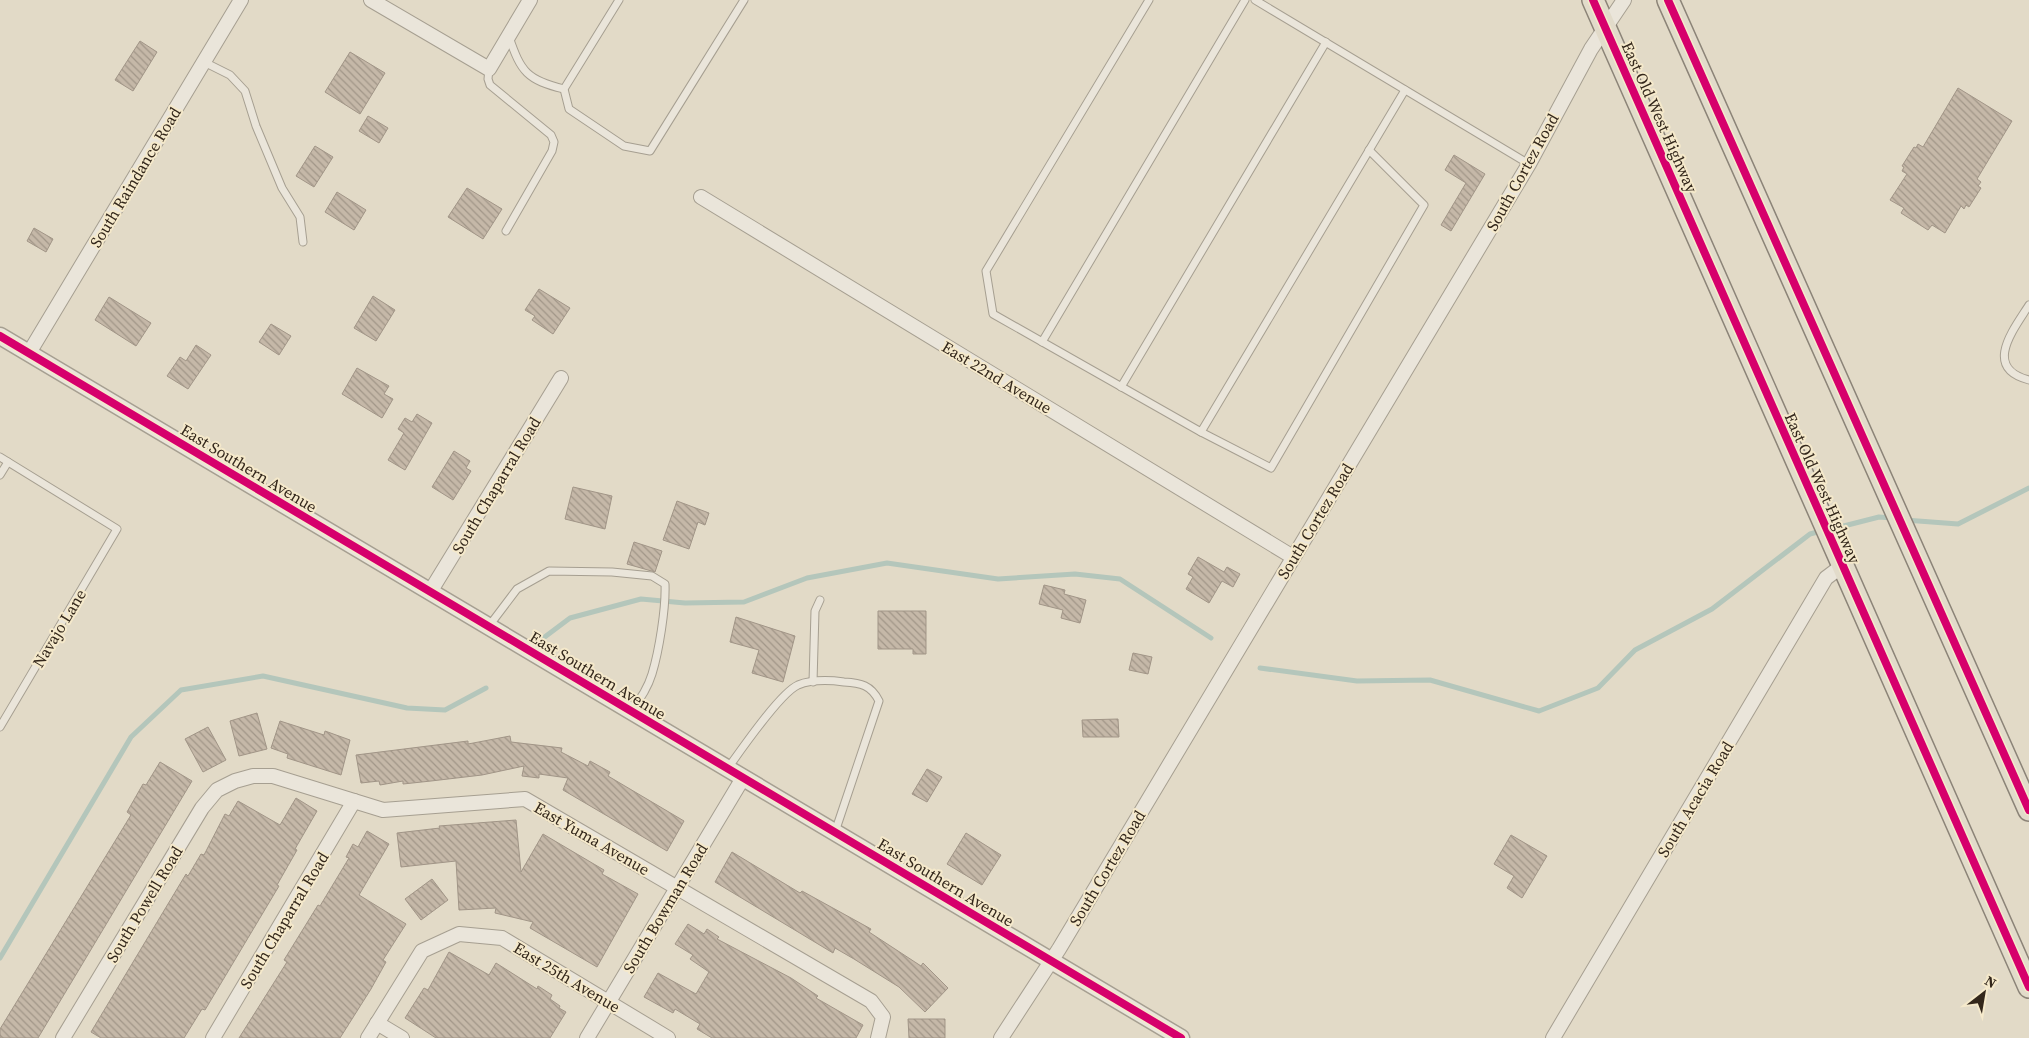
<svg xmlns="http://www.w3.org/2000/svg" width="2029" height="1038" font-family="'Source Serif 4',serif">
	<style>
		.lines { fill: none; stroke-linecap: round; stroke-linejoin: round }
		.stream { stroke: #b4c6bb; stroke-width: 5 }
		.building { fill: url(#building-back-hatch); stroke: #a19587 }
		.service-casing { stroke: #a69f91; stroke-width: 9 }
		.minor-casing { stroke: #a69f91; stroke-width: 16 }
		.tertiary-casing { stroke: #a69f91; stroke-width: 19 }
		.primary-casing { stroke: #8c8478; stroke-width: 24 }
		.service { stroke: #eae5da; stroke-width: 7 }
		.minor { stroke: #eae5da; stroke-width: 14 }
		.tertiary { stroke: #eae5da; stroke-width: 16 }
		.primary { stroke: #e2dbca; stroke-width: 21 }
		.cycleway-casing { stroke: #f5e9cb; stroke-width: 11 }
		.cycleway { stroke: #d6006c; stroke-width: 8 }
		.labels { text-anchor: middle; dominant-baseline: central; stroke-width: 4; stroke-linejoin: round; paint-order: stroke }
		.street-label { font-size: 16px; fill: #33271b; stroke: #f5e9cb }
	</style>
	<defs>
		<pattern id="building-back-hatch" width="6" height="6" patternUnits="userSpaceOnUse" patternTransform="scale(1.25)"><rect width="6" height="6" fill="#c5b8a8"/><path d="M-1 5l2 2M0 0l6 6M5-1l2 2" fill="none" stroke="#a19688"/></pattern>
	</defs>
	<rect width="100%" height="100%" fill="#e2dac7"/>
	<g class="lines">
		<g class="stream">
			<path d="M1905 520 1958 524 2029 488"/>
			<path d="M1832 529 1879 517 1892 518"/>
			<path d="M542 639 570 618 641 599 685 603 744 602 807 578 887 563 998 579 1075 574 1120 579 1211 638"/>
			<path d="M1260 668 1357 681 1430 680 1539 711 1598 688 1635 650 1712 609 1810 534 1821 531"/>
			<path d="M0 958 131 737 181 690 263 676 407 708 445 710 486 688"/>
		</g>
	</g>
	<g class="building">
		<path d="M140 41 157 52 133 91 115 80Z"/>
		<path d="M350 52 385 73 360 114 325 92Z"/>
		<path d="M1958 88 2012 121 1977 179 1981 182 1978 186 1981 188 1969 207 1966 205 1964 209 1961 206 1945 233 1932 225 1928 230 1901 213 1904 208 1890 200 1907 174 1902 171 1904 167 1902 166 1914 147 1916 148 1918 144 1923 147Z"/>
		<path d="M368 116 388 128 379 143 359 131Z"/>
		<path d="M315 146 333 157 314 187 296 176Z"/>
		<path d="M1454 155 1485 174 1451 231 1441 225 1466 183 1445 170Z"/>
		<path d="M467 188 502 209 483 239 448 217Z"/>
		<path d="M337 192 366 210 354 230 325 212Z"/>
		<path d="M34 228 53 239 46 252 27 241Z"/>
		<path d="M539 289 570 308 553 334 532 320 535 316 525 310Z"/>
		<path d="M373 296 395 310 376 341 354 328Z"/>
		<path d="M109 297 151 323 136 346 95 320Z"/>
		<path d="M271 324 291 336 279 355 259 342Z"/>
		<path d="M196 345 211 355 188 389 167 376 180 357 186 361Z"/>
		<path d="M357 368 389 386 384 394 393 399 382 418 342 394Z"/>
		<path d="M417 414 432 423 405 470 388 460 404 433 398 429 405 418 412 422Z"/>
		<path d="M454 451 470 461 466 468 471 471 453 500 432 487Z"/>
		<path d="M573 487 612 496 605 529 565 519Z"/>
		<path d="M677 501 709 513 705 525 698 522 689 549 663 540Z"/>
		<path d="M634 542 662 551 655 572 627 564Z"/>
		<path d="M1198 557 1224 572 1227 567 1240 574 1233 587 1222 581 1209 603 1186 589 1193 577 1188 574Z"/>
		<path d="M1044 585 1065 590 1064 594 1086 600 1080 623 1061 618 1063 610 1039 604Z"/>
		<path d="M878 611H926V654H913V649H878Z"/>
		<path d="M736 617 795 636 783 682 752 673 759 650 730 642Z"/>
		<path d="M1133 653 1152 657 1148 674 1129 670Z"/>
		<path d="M257 713 267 749 239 756 230 721Z"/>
		<path d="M1118 719 1119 737H1083L1082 720Z"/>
		<path d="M280 721 324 735 325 731 350 740 341 775 287 758 288 754 271 748Z"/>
		<path d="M208 727 226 760 203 772 185 739Z"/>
		<path d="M510 736 511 742 562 748 561 752 588 766 590 761 610 772 608 776 684 821 667 851 563 790 568 778 539 774V778L522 776 524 766 482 775 431 781 403 784V781L380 785 379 781 361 783 356 755 468 741V744Z"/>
		<path d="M160 762 192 781 38 1038H0V1029L131 815 127 812 143 784 146 785Z"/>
		<path d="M927 769 942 777 927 802 912 794Z"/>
		<path d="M296 798 317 811 295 849 297 850 277 885 279 886 205 1010 202 1009 184 1038H101L91 1032 186 874 188 876 201 854 204 855 225 814 229 816 238 801 280 825Z"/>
		<path d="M516 820 521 872 543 834 604 870 602 874 638 894 597 967 530 928 533 922 495 913 496 908 459 910 456 861 401 867 397 833 440 828 439 826Z"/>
		<path d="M367 831 389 844 359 895 406 924 383 960 386 962 371 989 340 1038H239L287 962 284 960 318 905 320 906 349 858 346 857 353 844 358 847Z"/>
		<path d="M966 833 1001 855 982 885 947 864Z"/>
		<path d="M1511 835 1547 856 1522 898 1507 888 1514 876 1494 864Z"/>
		<path d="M732 852 800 893 802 891 871 929 869 932 921 966 923 963 948 988 925 1012 899 987 854 959 835 948 833 953 715 882Z"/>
		<path d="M432 879 448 900 421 920 405 899Z"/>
		<path d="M688 924 704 934 707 929 719 937 717 939 791 978 818 996 816 998 863 1025 856 1038H712L697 1029 700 1024 675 1009 673 1013 644 997 658 973 696 994 709 972 690 959 693 955 675 944Z"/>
		<path d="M449 952 489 975 496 963 537 989 538 986 552 995 550 999 560 1006 559 1008 566 1012 550 1038H436L405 1018 424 988 428 990Z"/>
		<path d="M908 1019H945V1038H909Z"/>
	</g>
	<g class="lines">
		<defs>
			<g id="service">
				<path d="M619 0 564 89 569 109 624 146 650 151 744 0"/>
				<path d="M1149 0 986 271 993 314 1201 432 1405 90"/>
				<path d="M1255 0 1529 164"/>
				<path d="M509 37C521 72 527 80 564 89"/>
				<path d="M204 62 230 75 245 91 256 126 282 188 300 217 303 242"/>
				<path d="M489 69 488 79 490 85 551 135 554 142 552 151 506 231"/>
				<path d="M2029 305C2014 329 1982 368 2029 380"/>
				<path d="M1042 342 1245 0"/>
				<path d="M1121 387 1326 42"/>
				<path d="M1201 432 1271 468 1424 205 1369 150"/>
				<path d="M0 457 117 529 0 727"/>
				<path d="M0 475 8 462"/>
				<path d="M489 626 517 589 549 571 612 572 652 576 665 584C666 608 659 651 652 674 648 687 640 700 631 711"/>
				<path d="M813 682 815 611 820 600"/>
				<path d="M728 768C741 750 780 693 798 685 813 679 829 680 844 682 861 683 871 685 879 701L835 832"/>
			</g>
			<g id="minor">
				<path d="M371 0 489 69 530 0"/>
				<path d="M701 197 1293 557"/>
				<path d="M29 353 241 0"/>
				<path d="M430 592 561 378"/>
				<path d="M377 1023 402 1038"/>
				<path d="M63 1038 202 808 217 790 235 781 253 776H273L383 810 525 799 871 1001 883 1017 878 1038"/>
				<path d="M213 1038 354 801"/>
				<path d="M368 1038 422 951 459 934 502 938 668 1038"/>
				<path d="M587 1038 743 778"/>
				<path d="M1001 1038 1059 949 1529 164 1591 49 1624 0"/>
				<path d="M1553 1038 1826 578 1842 566"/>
			</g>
			<path id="tertiary" d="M0 336 1181 1038"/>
			<g id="primary">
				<path d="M1593 0 2029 987"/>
				<path d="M1668 0 2029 810"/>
			</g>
		</defs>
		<use href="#service" class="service-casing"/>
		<use href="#minor" class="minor-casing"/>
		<use href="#tertiary" class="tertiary-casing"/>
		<use href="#primary" class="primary-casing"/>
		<use href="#service" class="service"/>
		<use href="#minor" class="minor"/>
		<use href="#tertiary" class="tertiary"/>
		<use href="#primary" class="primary"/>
		<defs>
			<g id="cycleway">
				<path d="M1593 0 2029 987"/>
				<path d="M1668 0 2029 810"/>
				<path d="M0 336 1181 1038"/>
			</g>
		</defs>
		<use href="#cycleway" class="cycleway-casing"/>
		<use href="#cycleway" class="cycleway"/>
	</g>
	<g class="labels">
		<g class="street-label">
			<text transform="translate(1660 117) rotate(66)">East Old West Highway</text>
			<text transform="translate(1522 172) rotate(-61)">South Cortez Road</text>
			<text transform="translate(135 177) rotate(-59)">South Raindance Road</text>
			<text transform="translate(997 377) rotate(31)">East 22nd Avenue</text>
			<text transform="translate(249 468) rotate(31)">East Southern Avenue</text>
			<text transform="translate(496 485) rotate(-59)">South Chaparral Road</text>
			<text transform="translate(1823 488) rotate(66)">East Old West Highway</text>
			<text transform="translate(1315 521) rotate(-59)">South Cortez Road</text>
			<text transform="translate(59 628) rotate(-59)">Navajo Lane</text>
			<text transform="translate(598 675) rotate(31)">East Southern Avenue</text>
			<text transform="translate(1695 799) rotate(-59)">South Acacia Road</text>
			<text transform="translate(592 838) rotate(30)">East Yuma Avenue</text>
			<text transform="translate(1107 868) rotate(-59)">South Cortez Road</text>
			<text transform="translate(946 882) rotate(31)">East Southern Avenue</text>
			<text transform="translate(144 904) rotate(-59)">South Powell Road</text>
			<text transform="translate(665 908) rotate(-59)">South Bowman Road</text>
			<text transform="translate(284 920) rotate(-59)">South Chaparral Road</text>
			<text transform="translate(567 977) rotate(31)">East 25th Avenue</text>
		</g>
	</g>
	<g transform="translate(1984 993) rotate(31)" stroke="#f5e9cb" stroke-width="4" paint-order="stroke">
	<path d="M0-4L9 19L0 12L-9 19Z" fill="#33271b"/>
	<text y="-8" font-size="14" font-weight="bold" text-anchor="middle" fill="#33271b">N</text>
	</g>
</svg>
